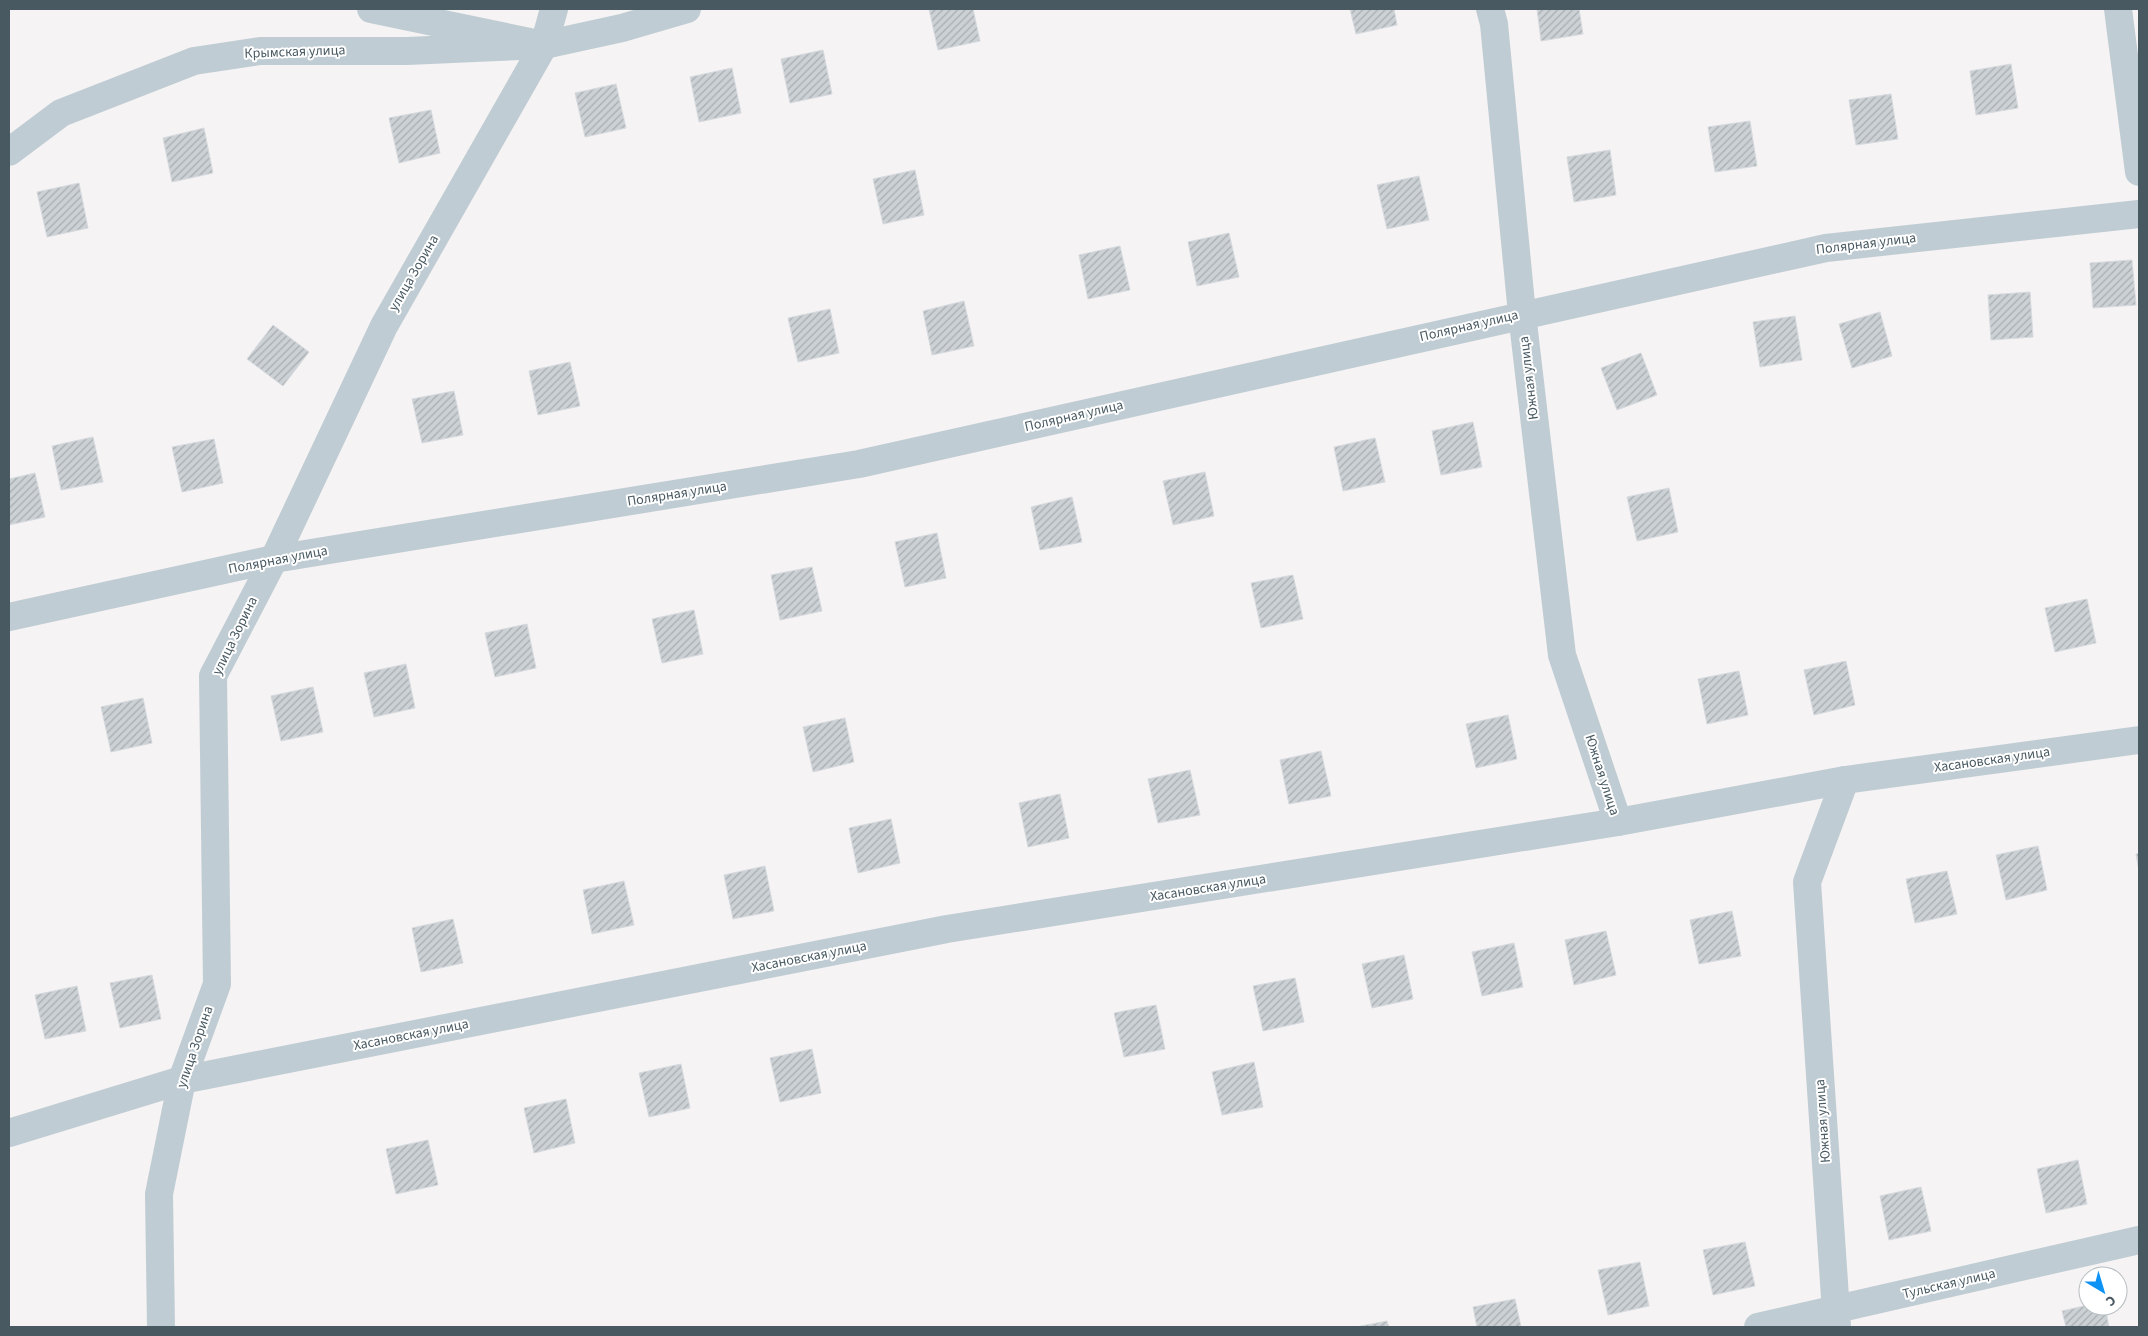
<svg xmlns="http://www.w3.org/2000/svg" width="2148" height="1336" font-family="'Source Sans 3',sans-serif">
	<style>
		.building { fill: url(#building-hatch); stroke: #d6dade }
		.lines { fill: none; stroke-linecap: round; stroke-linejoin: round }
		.minor { stroke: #c0ccd3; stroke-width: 28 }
		.labels { text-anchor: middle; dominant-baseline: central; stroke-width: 4; stroke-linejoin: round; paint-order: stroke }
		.street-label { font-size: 14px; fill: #485962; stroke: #fff }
	</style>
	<defs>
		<pattern id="building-hatch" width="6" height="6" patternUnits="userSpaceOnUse" patternTransform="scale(1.25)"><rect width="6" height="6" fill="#ccd1d5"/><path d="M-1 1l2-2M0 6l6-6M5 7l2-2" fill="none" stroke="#a8adb0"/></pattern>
	</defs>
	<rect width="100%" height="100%" fill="#f5f3f3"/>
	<g class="building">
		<path d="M929 9H973L980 41 938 50Z"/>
		<path d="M1350 9H1394L1397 25 1356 34Z"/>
		<path d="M1537 9H1579L1583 34 1541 41Z"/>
		<path d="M823 50 832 94 790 103 781 59Z"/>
		<path d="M2011 64 2018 108 1976 115 1970 71Z"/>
		<path d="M732 68 741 113 699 122 690 77Z"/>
		<path d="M616 84 626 128 585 137 575 93Z"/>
		<path d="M1891 94 1898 139 1856 145 1849 100Z"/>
		<path d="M431 110 440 153 399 163 389 118Z"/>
		<path d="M1750 121 1757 166 1715 172 1708 127Z"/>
		<path d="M204 128 213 173 172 182 163 138Z"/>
		<path d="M1610 150 1616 195 1574 202 1567 157Z"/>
		<path d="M915 170 924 215 883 224 873 179Z"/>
		<path d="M1419 176 1429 220 1387 229 1377 185Z"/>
		<path d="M79 183 88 228 47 237 37 192Z"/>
		<path d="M1229 233 1239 277 1197 286 1188 242Z"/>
		<path d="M1120 246 1130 290 1088 299 1079 255Z"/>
		<path d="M2132 260 2136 305 2093 308 2090 263Z"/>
		<path d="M2030 292 2033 337 1991 340 1988 295Z"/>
		<path d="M964 301 974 346 932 355 923 311Z"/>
		<path d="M830 309 839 353 798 362 788 318Z"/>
		<path d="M1880 312 1892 356 1852 368 1839 324Z"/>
		<path d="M1795 316 1802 360 1760 367 1753 322Z"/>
		<path d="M273 325 309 352 283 386 247 359Z"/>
		<path d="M1641 353 1657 395 1617 410 1601 368Z"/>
		<path d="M570 362 580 406 538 415 529 371Z"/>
		<path d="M454 391 463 435 422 443 412 399Z"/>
		<path d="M1473 422 1482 467 1441 475 1432 431Z"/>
		<path d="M93 437 103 482 61 490 52 446Z"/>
		<path d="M1375 438 1385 482 1343 491 1334 447Z"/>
		<path d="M214 439 223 483 182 492 172 447Z"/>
		<path d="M1205 472 1214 516 1173 525 1163 481Z"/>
		<path d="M35 473 45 517 9 525V479Z"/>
		<path d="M1669 488 1678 532 1637 541 1627 497Z"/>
		<path d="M1072 497 1082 542 1040 550 1031 507Z"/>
		<path d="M937 533 946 578 905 587 895 542Z"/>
		<path d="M812 567 822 611 780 620 771 575Z"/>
		<path d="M1293 575 1303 619 1261 628 1251 583Z"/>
		<path d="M2087 599 2096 643 2055 652 2045 608Z"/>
		<path d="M694 610 703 654 662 663 652 619Z"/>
		<path d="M527 624 536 668 495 677 485 633Z"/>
		<path d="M1846 661 1855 705 1814 715 1804 670Z"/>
		<path d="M406 664 415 708 374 717 364 673Z"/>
		<path d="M1739 671 1748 715 1707 724 1698 679Z"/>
		<path d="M313 687 323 732 281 741 271 696Z"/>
		<path d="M143 698 152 743 111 752 101 707Z"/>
		<path d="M1508 715 1517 759 1476 768 1466 724Z"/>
		<path d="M845 718 854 762 813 772 803 727Z"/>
		<path d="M1321 751 1331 796 1289 804 1280 760Z"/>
		<path d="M1190 770 1200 815 1158 823 1148 779Z"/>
		<path d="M1060 794 1069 838 1028 847 1019 803Z"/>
		<path d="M891 819 900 863 858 873 849 828Z"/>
		<path d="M2038 846 2047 890 2006 900 1996 855Z"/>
		<path d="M2139 853V871L2136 854Z"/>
		<path d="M765 866 774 911 733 919 724 875Z"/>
		<path d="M1947 871 1957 914 1915 923 1906 879Z"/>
		<path d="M624 881 634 925 592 934 583 890Z"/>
		<path d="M1732 911 1741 956 1699 964 1690 920Z"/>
		<path d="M453 919 463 963 421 972 412 928Z"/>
		<path d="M1606 931 1616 975 1574 985 1565 940Z"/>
		<path d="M1514 943 1523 987 1482 996 1472 952Z"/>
		<path d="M1404 955 1413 999 1372 1008 1362 964Z"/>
		<path d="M152 975 161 1019 120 1028 110 983Z"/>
		<path d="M1295 978 1304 1022 1263 1031 1253 986Z"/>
		<path d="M77 986 86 1031 45 1039 35 995Z"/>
		<path d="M1156 1005 1165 1049 1124 1057 1114 1013Z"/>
		<path d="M812 1049 821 1093 780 1102 770 1058Z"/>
		<path d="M1254 1062 1263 1107 1222 1115 1212 1072Z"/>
		<path d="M681 1064 690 1108 649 1117 639 1073Z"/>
		<path d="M566 1099 575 1143 534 1153 524 1108Z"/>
		<path d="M428 1140 438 1185 396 1194 386 1149Z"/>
		<path d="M2078 1160 2087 1204 2046 1213 2037 1169Z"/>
		<path d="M1921 1187 1931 1231 1889 1240 1880 1196Z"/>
		<path d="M1745 1242 1755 1286 1713 1295 1703 1250Z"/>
		<path d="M1640 1262 1649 1306 1608 1315 1598 1270Z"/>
		<path d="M1515 1299 1521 1327H1477L1473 1307Z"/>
		<path d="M2088 1305 2105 1306 2109 1327H2066L2062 1311Z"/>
		<path d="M1387 1321 1389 1327H1356Z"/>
	</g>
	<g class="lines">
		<g class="minor">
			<path d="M371 9 544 45 622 28 687 9"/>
			<path d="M1490 9 1494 24 1522 314 1562 655 1618 822"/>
			<path d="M2118 9 2139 172"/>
			<path d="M9 152 61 113 194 61 260 51H407L544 45"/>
			<path d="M9 617 274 559 859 464 1826 248 2139 214"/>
			<path d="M9 1133 182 1080 947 929 1618 822 1845 780 2139 740"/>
			<path d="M161 1327 159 1194 182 1080 217 984 213 676 274 559 384 326 544 45 554 9"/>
			<path d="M1758 1327 2139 1240"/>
			<path d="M1837 1327 1807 882 1845 780"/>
		</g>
	</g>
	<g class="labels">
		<g class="street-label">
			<text transform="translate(295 52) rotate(-2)">Крымская улица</text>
			<text transform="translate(1866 244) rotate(-7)">Полярная улица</text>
			<text transform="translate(414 273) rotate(-60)">улица Зорина</text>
			<text transform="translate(1469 326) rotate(-13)">Полярная улица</text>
			<text transform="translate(1529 378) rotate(-97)">Южная улица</text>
			<text transform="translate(1074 416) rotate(-13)">Полярная улица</text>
			<text transform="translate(677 494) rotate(-9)">Полярная улица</text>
			<text transform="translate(278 560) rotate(-11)">Полярная улица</text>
			<text transform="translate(235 636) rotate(-64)">улица Зорина</text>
			<text transform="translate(1992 760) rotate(-8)">Хасановская улица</text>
			<text transform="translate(1602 775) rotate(72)">Южная улица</text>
			<text transform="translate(1208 888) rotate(-9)">Хасановская улица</text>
			<text transform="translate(809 957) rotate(-11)">Хасановская улица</text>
			<text transform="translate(411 1035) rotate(-11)">Хасановская улица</text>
			<text transform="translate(195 1047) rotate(-71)">улица Зорина</text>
			<text transform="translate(1823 1121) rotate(-94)">Южная улица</text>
			<text transform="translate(1949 1284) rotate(-13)">Тульская улица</text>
		</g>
	</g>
	<rect width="2148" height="1336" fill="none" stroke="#485962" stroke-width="20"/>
	<g transform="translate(2103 1291) rotate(142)"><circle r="24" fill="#ffffff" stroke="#b6bdc0"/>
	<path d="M0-4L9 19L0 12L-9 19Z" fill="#0d92f5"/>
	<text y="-8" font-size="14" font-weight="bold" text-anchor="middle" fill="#485962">С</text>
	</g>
</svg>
